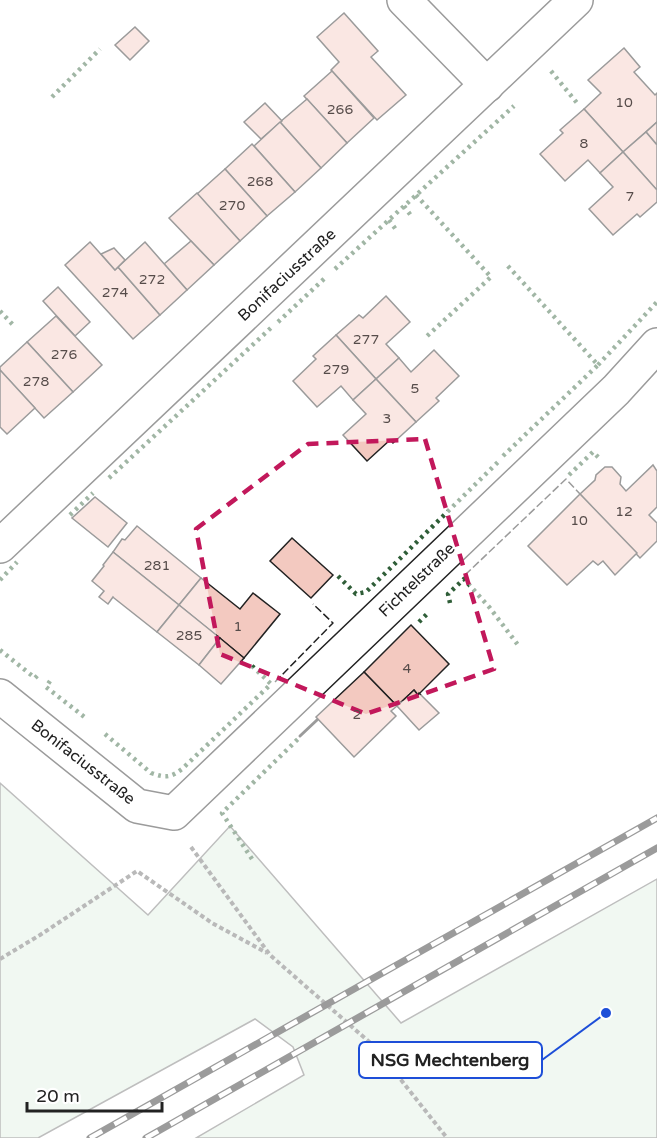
<svg xmlns="http://www.w3.org/2000/svg" width="657" height="1138" font-family="'Varela Round',sans-serif">
	<style>
		.green { fill: #e0efe3; stroke: #6f6f6f; stroke-width: 1.5 }
		.building { fill: #f3c9c0; stroke: #222; stroke-width: 1.5 }
		.lines { fill: none; stroke-linecap: round; stroke-linejoin: round }
		.street-casing { stroke: #222; stroke-width: 36 }
		.path { stroke: #646464; stroke-width: 4; stroke-dasharray: 4.5 3; stroke-linecap: butt }
		.street { stroke: #fff; stroke-width: 33 }
		.rail-casing { stroke: #222; stroke-width: 7 }
		.rail { stroke: #fff; stroke-width: 4.5; stroke-dasharray: 14; stroke-linecap: butt }
		.hedge { stroke: #2f5e38; stroke-width: 4.5; stroke-dasharray: 3 4.5; stroke-linecap: butt }
		.fence { stroke: #222; stroke-width: 1.5; stroke-dasharray: 8 3; stroke-linecap: butt }
		.wall { stroke: #222; stroke-width: 3 }
		.marked { fill: none; stroke: #c2185b; stroke-width: 4.5; stroke-dasharray: 12 8; stroke-linejoin: round }
		.labels { text-anchor: middle; dominant-baseline: central; stroke-width: 4.5; stroke-linejoin: round; paint-order: stroke }
		.number-label { font-size: 14px; fill: #564c4a }
		.street-label { font-size: 16px; fill: #222; stroke: #fff }
		.leader { fill: none; stroke: #1d4ed8; stroke-width: 2 }
		.callout-dot { fill: #1d4ed8; stroke: #fff; stroke-width: 2 }
		.callout { fill: #fff; stroke: #1d4ed8; stroke-width: 2 }
		.callout-label { font-size: 18px; text-anchor: middle; font-weight: bold; fill: #222 }
	</style>
	<rect width="100%" height="100%" fill="#fff"/>
	<path class="green" d="M0 783 148 915 230 826 401 1023 657 879V1138H196L304 1075 293 1047 255 1019 38 1138H0Z"/>
	<g class="building">
		<path d="M344 13 378 51 371 57 406 95 377 120 331 70 339 62 317 37Z"/>
		<path d="M135 27 149 41 130 60 115 45Z"/>
		<path d="M624 48 640 67 634 72 655 95 657 93V122L623 152 584 109 601 93 588 80Z"/>
		<path d="M332 71 374 118 347 143 304 96Z"/>
		<path d="M307 99 347 143 321 168 280 122Z"/>
		<path d="M265 103 282 121 261 139 244 122Z"/>
		<path d="M584 109 623 152 600 173 588 160 565 181 540 154 563 133 560 130Z"/>
		<path d="M280 122 321 168 295 192 254 146Z"/>
		<path d="M657 122V145L646 132Z"/>
		<path d="M646 132 657 145V190L623 152Z"/>
		<path d="M252 144 295 192 267 216 225 169Z"/>
		<path d="M623 152 657 190V202L640 217 637 214 613 235 589 209 613 187 600 173Z"/>
		<path d="M225 169 267 216 240 241 197 194Z"/>
		<path d="M197 193 240 241 214 265 169 218Z"/>
		<path d="M191 241 214 265 187 290 164 264Z"/>
		<path d="M90 242 115 270 118 267 160 315 133 339 65 265Z"/>
		<path d="M145 242 187 290 160 315 118 267Z"/>
		<path d="M114 248 125 260 115 270 101 254Z"/>
		<path d="M58 287 90 322 75 336 43 301Z"/>
		<path d="M386 296 410 322 386 344 399 358 376 379 336 335 359 315 363 318Z"/>
		<path d="M56 316 102 365 73 392 27 342Z"/>
		<path d="M336 335 376 379 353 400 341 386 317 407 293 381 316 359 313 356Z"/>
		<path d="M27 342 73 392 44 418 0 370V367Z"/>
		<path d="M434 350 459 376 436 398 439 401 416 422 376 379 399 358 411 372Z"/>
		<path d="M0 370 35 408 7 434 0 427Z"/>
		<path d="M376 379 416 422 393 443 390 440 367 461 343 435 366 414 353 400Z"/>
		<path d="M653 465 657 471V507L649 515 657 523V541L640 558 580 494 595 480 596 475 605 467H612L621 477 620 484 626 491Z"/>
		<path d="M580 494 637 553 615 575 603 561 598 565 593 561 567 585 528 546Z"/>
		<path d="M95 497 127 523 108 547 72 518Z"/>
		<path d="M137 526 201 578 179 605 113 552 122 539 125 540Z"/>
		<path d="M292 538 333 575 311 598 270 561Z"/>
		<path d="M113 552 179 605 157 632 114 598 113 597 108 604 99 597 104 591 92 581 104 566 103 565Z"/>
		<path d="M201 578 240 609 253 593 280 614 244 658 179 605Z"/>
		<path d="M179 605 220 638 199 665 157 632Z"/>
		<path d="M411 625 449 664 418 695 414 690 397 706 364 672Z"/>
		<path d="M220 638 244 658 221 684 199 665Z"/>
		<path d="M364 672 397 706 391 711 396 716 354 757 316 717Z"/>
		<path d="M414 690 418 695 419 693 439 713 419 730 397 706Z"/>
	</g>
	<g class="lines">
		<defs>
			<g id="street">
				<path d="M404 0 487 85"/>
				<path d="M0 546 576 0"/>
				<path d="M0 696 137 806 174 813 616 390 657 345"/>
			</g>
		</defs>
		<use href="#street" class="street-casing"/>
		<g class="path">
			<path d="M191 847 270 955 375 1047 447 1138"/>
			<path d="M0 959 40 935 137 871 212 923 267 953"/>
		</g>
		<use href="#street" class="street"/>
		<defs>
			<g id="rail">
				<path d="M90 1138 657 818"/>
				<path d="M146 1138 657 848"/>
			</g>
		</defs>
		<use href="#rail" class="rail-casing"/>
		<use href="#rail" class="rail"/>
		<g class="hedge">
			<path d="M551 71 577 103"/>
			<path d="M52 97 100 49"/>
			<path d="M416 195 491 277 425 338"/>
			<path d="M404 206 412 217"/>
			<path d="M389 220 397 231"/>
			<path d="M335 269 514 106"/>
			<path d="M0 311 15 327"/>
			<path d="M278 322 325 278"/>
			<path d="M598 365 657 302"/>
			<path d="M503 456 598 365 507 265"/>
			<path d="M569 475 593 452 600 459"/>
			<path d="M109 478 273 326"/>
			<path d="M70 515 93 493"/>
			<path d="M338 576 356 594 366 592 498 462"/>
			<path d="M0 580 17 562"/>
			<path d="M450 603 448 594 464 579 490 608 518 645"/>
			<path d="M419 622 429 612"/>
			<path d="M0 650 35 678 40 673"/>
			<path d="M50 681 46 687 87 719"/>
			<path d="M105 734 151 773C165 778 170 778 182 769L271 684 250 664"/>
			<path d="M252 859 222 813 299 738"/>
		</g>
		<g class="fence">
			<path d="M465 575 566 479 580 494"/>
			<path d="M275 682 333 623 313 604"/>
		</g>
		<path class="wall" d="M300 736 317 720"/>
	</g>
	<path d="M0 0H657V1138H0ZM425 439 494 669 366 714 220 654 196 529 308 444Z" fill="#fff" fill-opacity=".55" fill-rule="evenodd"/>
	<path class="marked" d="M425 439 494 669 366 714 220 654 196 529 308 444Z"/>
	<g class="labels">
		<g class="number-label">
			<text x="624" y="102">10</text>
			<text x="340" y="109">266</text>
			<text x="584" y="143">8</text>
			<text x="260" y="181">268</text>
			<text x="630" y="196">7</text>
			<text x="232" y="205">270</text>
			<text x="152" y="279">272</text>
			<text x="115" y="292">274</text>
			<text x="366" y="339">277</text>
			<text x="64" y="354">276</text>
			<text x="336" y="369">279</text>
			<text x="36" y="381">278</text>
			<text x="415" y="388">5</text>
			<text x="387" y="418">3</text>
			<text x="624" y="511">12</text>
			<text x="579" y="520">10</text>
			<text x="157" y="565">281</text>
			<text x="238" y="626">1</text>
			<text x="189" y="635">285</text>
			<text x="407" y="668">4</text>
			<text x="357" y="714">2</text>
		</g>
		<g class="street-label">
			<text transform="translate(287 275) rotate(-43)">Bonifaciusstraße</text>
			<text transform="translate(417 580) rotate(-44)">Fichtelstraße</text>
			<text transform="translate(83 762) rotate(38)">Bonifaciusstraße</text>
		</g>
	</g>
	<path class="leader" d="M606 1013L542 1060"/>
	<circle class="callout-dot" cx="606" cy="1013" r="6"/>
	<rect class="callout" x="359" y="1042" width="183" height="36" rx="6"/>
	<g class="callout-label">
		<text x="450" y="1066">NSG Mechtenberg</text>
	</g>
	<path d="M27 1102v9h135v-9" fill="none" stroke="#222222" stroke-width="3"/>
	<text x="36" y="1102" font-size="18" fill="#222222" stroke="#ffffff" stroke-width="4.5" paint-order="stroke">20 m</text>
</svg>
